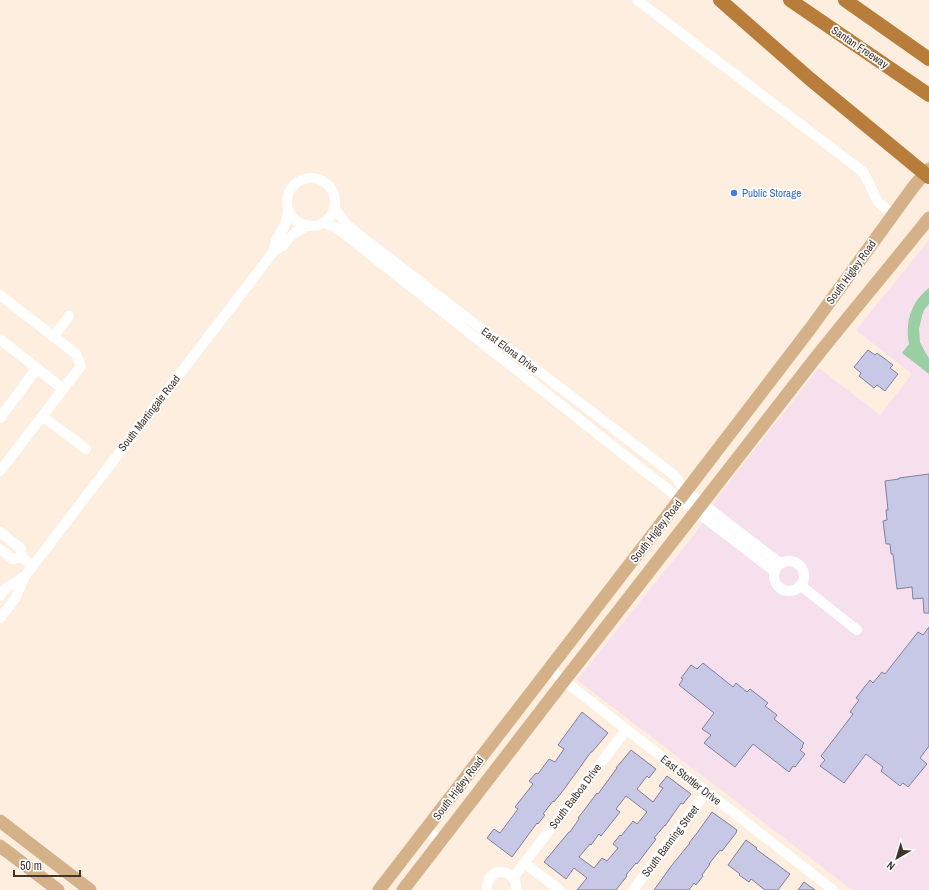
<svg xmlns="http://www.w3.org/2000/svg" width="929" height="890" font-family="'Archivo Narrow',sans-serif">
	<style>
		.education { fill: #f6e0ed }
		.green { fill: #99cfa3 }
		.building { fill: #c7c7e6; stroke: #81809d; fill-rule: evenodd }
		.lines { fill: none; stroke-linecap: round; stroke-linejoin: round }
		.minor { stroke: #fff; stroke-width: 10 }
		.major { stroke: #d4b189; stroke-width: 13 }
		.highway { stroke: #b87d3a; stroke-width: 14 }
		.shop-dot { fill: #3f7fe0; stroke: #fff; stroke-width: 1.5 }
		.labels { text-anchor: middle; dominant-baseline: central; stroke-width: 3.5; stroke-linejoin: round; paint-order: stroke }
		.street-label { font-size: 11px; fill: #3f352b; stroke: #fff }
		.shop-label { font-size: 11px; fill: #366cbe; stroke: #fff; text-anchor: start }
	</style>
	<rect width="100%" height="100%" fill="#fdeedf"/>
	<path class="education" d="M929 240V890H852L577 680 694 535 720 494 819 368 880 415 912 374 856 330Z"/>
	<path class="green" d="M929 288V304L924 310 922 316 919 329 920 342 925 352 929 358V374L902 353 909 344C905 322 911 302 929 288Z"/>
	<g class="building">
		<path d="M868 350 875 355 877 353 893 365 890 368 898 374 885 391 877 385 874 388 859 376 861 373 854 367Z"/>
		<path d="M929 474V613H924L923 598 913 599 912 587 897 589 893 554H891L890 544H886L883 521 887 520 886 510H888L885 481 899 479V478Z"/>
		<path d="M929 627V746L920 758 927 764 908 787 903 783 900 786 881 771 883 767 866 754 844 783 820 766 825 760 821 756 853 714 850 712 859 700 856 698 870 680 873 683 882 672 885 674 918 632 923 635Z"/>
		<path d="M703 663 733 687 736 683 747 692 750 689 768 703 765 706 777 715 774 719 804 743 802 746 803 747 800 750 805 754 795 767 793 766 789 772 753 744 735 767 704 743 711 735 702 729 714 713 679 685 683 679 681 678 691 665 697 669Z"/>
		<path d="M582 712 608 733 592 752H591L565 788 554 802 553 801 543 814 545 815 538 824 537 823 512 857 487 838 494 829 500 833 518 809 515 807 533 784 529 781 536 773 538 774 549 759 555 762 564 749 558 745Z"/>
		<path d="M631 750 656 769 649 778 647 776 637 789 653 802 663 788 659 786 667 776 691 794 683 804 681 803 665 826V825L654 838 656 839 637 864 636 863 626 875 627 876 616 890H577L587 878 574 868 566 879 544 862 569 832H570L579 819 578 818 585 809 597 793 598 794 617 768H616ZM626 796 647 812 637 824 633 821 621 836 620 835 613 844 618 848 607 861 602 858 594 868 579 857 590 844 591 845 599 834 601 836 620 812 616 809Z"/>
		<path d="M712 812 737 830 736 833 722 851 720 850 709 864H710L702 875 703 876 696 885 694 883 689 890H654L672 865 690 843H689L697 833Z"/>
		<path d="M746 840 757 848 756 849 790 874 778 890H765L751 879 749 882 739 875 740 874 728 865Z"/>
		<path d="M804 882 815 890H798Z"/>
	</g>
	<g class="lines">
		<g class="minor">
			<path d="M637 0 854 165 864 173 878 202 893 215"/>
			<circle cx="311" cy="202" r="24"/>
			<path d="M335 208 345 223 367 241 471 321 510 349 674 475 686 491 780 563"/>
			<path d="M324 223 338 229 680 499 774 571"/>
			<path d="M274 251 276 240 283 229 286 222 288 210"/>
			<path d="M0 295 76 354 81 366 0 471"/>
			<path d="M53 337 69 316"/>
			<path d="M0 339 63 389"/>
			<path d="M42 416 86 449"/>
			<path d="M0 418 37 368"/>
			<path d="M0 532 21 549 22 557 32 566"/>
			<path d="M0 549 13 559 22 557"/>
			<circle cx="789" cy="576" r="15"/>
			<path d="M800 585 857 630"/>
			<path d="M0 596 5 589 25 576"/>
			<path d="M0 618 15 599 25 576 274 251 283 246 288 239 296 232 308 226"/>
			<path d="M549 669 833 890"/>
			<path d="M426 830 441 841"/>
			<path d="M524 863 560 890"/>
			<path d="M513 878 626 730"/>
			<path d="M487 890C485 865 519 867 516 890"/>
			<path d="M633 890 706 792"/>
		</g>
		<g class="major">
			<path d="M0 821 90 890"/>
			<path d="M0 846 58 890"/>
			<path d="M379 890 686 491 810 329 914 186 929 169"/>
			<path d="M403 890C539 713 675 537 813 361 851 313 891 266 929 218"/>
		</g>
		<g class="highway">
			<path d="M720 0 810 79 929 177"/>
			<path d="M790 0 929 95"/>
			<path d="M845 0 929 59"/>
		</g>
	</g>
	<circle class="shop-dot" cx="734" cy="193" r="4"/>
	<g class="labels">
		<g class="street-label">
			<text transform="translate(860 47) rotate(34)">Santan Freeway</text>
			<text transform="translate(851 272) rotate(-54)">South Higley Road</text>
			<text transform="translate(510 350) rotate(37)">East Elona Drive</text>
			<text transform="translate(149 413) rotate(-52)">South Martingale Road</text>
			<text transform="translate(656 531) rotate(-52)">South Higley Road</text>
			<text transform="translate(691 780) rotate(38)">East Stottler Drive</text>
			<text transform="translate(458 788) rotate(-53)">South Higley Road</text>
			<text transform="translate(575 796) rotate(-53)">South Balboa Drive</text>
			<text transform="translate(670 841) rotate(-53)">South Banning Street</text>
		</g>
		<g class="shop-label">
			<text x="742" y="193">Public Storage</text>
		</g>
	</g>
	<g transform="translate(897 858) rotate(218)" stroke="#ffffff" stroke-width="3" paint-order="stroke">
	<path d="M0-3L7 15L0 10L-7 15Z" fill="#3f352b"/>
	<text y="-6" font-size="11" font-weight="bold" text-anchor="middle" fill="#3f352b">N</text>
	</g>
	<path d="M14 870v6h66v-6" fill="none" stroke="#3f352b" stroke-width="2"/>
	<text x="20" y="870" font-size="12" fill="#3f352b" stroke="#ffffff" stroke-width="3" paint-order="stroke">50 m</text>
</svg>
